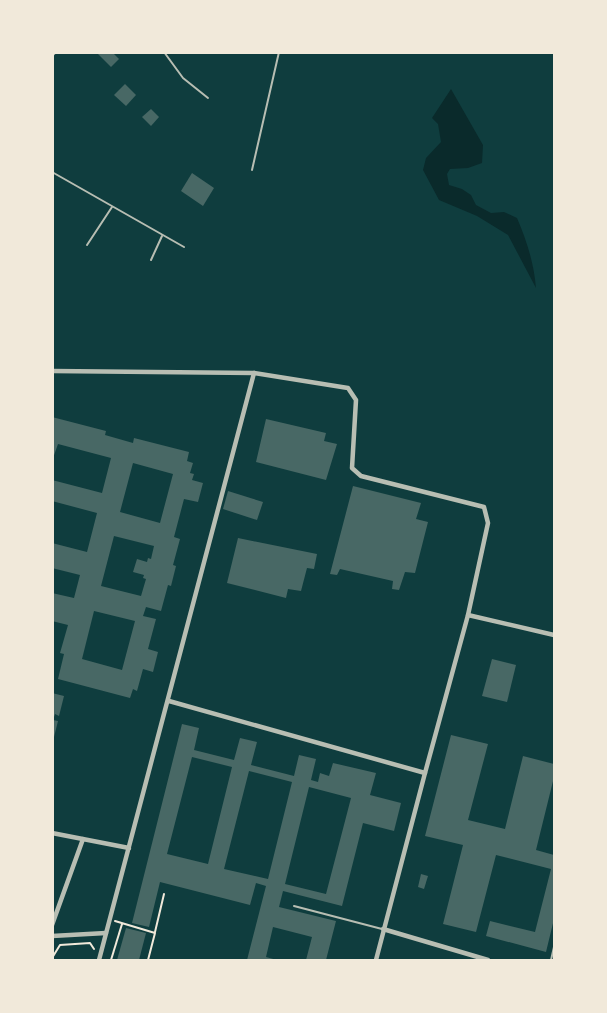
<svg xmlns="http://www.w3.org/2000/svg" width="607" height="1013" font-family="Cabin,sans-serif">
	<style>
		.water { fill: #0a2a2b }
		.building { fill: #486865; fill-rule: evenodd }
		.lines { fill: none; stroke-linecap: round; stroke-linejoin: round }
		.path { stroke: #f1e9da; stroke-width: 2 }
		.service { stroke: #b8beb3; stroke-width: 2 }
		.minor { stroke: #b8beb3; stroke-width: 4.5 }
	</style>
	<rect width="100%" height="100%" fill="#0f3d3e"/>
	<path class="water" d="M451 89 483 145 482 163 468 168 450 169 447 174 449 185 462 189 471 195 476 205 491 213 504 212 517 218C527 241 534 264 536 288L508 235 477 216 439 200 423 170 426 158 441 142 438 124 432 118Z"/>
	<g class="building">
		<path d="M96 52H112L119 59 111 67Z"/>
		<path d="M125 84 136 95 126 106 114 95Z"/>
		<path d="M151 109 159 117 151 126 142 117Z"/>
		<path d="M192 173 214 188 203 206 181 191Z"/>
		<path d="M52 417 106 431 105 435 133 443 134 438 189 452 187 461 193 463 190 473 194 474 192 480 203 483 198 502 184 499 174 537 180 539 173 565 176 566 171 586 168 585 161 611 146 607 143 616 156 619 148 649 158 652 153 672 143 669 137 691 133 689 130 698 58 679 64 654 60 653 68 625 52 621V593L74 598 80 575 52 568V543L87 552 97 513 52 501V480L102 493 111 458 58 444 52 461ZM133 463 173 474 160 523 120 512ZM114 536 154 546 151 559 148 558 147 562 137 559 133 572 144 575 143 578 146 579 141 596 101 586ZM94 611 135 621 122 670 82 659Z"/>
		<path d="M266 419 326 433 324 441 337 444 326 480 256 462Z"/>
		<path d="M353 486 421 503 416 519 428 522 415 573 405 572 399 590 392 589 393 581 340 569 337 575 330 574Z"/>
		<path d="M228 491 263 502 257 520 223 509Z"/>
		<path d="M238 538 317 554 314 569 307 568 301 591 288 589 286 598 227 583Z"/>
		<path d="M492 659 516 665 507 702 482 696Z"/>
		<path d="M52 693 64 696 59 716 55 714 53 720 58 721 53 741Z"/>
		<path d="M182 724 199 728 194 750 234 760 240 738 257 742 251 765 294 776 299 755 316 759 311 780 318 782 320 773 329 776 333 763 376 773 370 795 401 803 394 831 363 823 342 906 283 891 279 907 336 921 326 960H306L312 937 273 927 266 957 277 960H247L266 886 256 883 250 905 160 882 149 927 132 923ZM192 757 232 767 208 864 167 854ZM249 771 292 782 268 879 224 869ZM309 787 351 798 326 894 285 884Z"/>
		<path d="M451 735 488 744 468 820 505 829 523 756 554 764V777L536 850 554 855V919L546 952 486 936 490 921 535 932 551 869 496 855 476 932 443 924 463 845 425 836Z"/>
		<path d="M421 874 428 876 424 889 418 887Z"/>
		<path d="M126 928 146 933 139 960H117Z"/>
	</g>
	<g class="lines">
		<g class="path">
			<path d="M115 921 155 933 148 960"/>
			<path d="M155 932 164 894"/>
			<path d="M52 958 60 945 90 943 94 949"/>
			<path d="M111 960 122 924"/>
		</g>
		<g class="service">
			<path d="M164 52 183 78 208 98"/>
			<path d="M52 56 56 52"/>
			<path d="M252 170 279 52"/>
			<path d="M52 172 184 247"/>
			<path d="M87 245 112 207"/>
			<path d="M151 260 162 236"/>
			<path d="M294 906 382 929"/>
			<path d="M551 960 554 947"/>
		</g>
		<g class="minor">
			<path d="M52 371 254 373 348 388 356 400 352 468 361 476 484 507 488 523 468 615 425 773 376 960"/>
			<path d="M468 615 554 635"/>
			<path d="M169 701 425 773"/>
			<path d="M52 833 129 848"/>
			<path d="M52 925 83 839"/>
			<path d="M383 929 488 960"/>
			<path d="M52 936 106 933"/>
			<path d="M99 960 254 373"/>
		</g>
	</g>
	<rect width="607" height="1013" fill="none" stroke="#f1e9da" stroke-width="108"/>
</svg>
